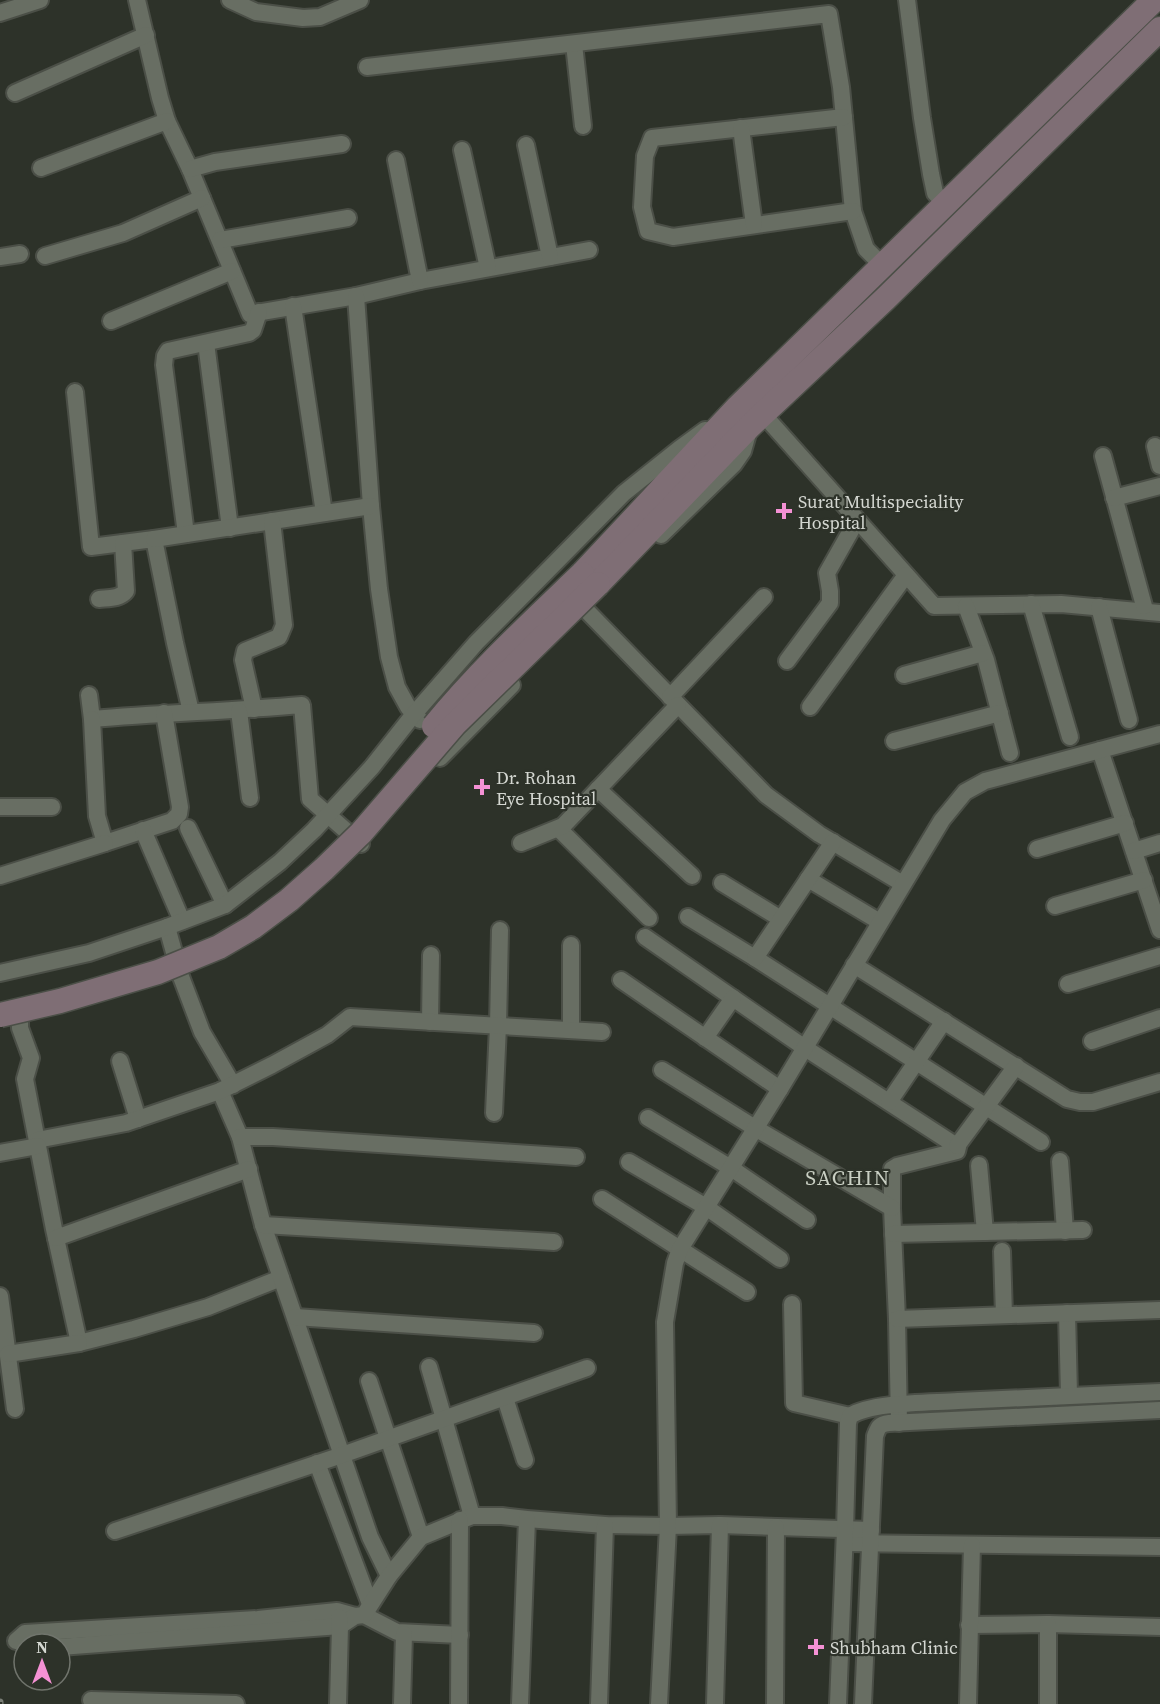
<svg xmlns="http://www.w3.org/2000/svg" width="1160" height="1704" font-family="'Source Serif 4',serif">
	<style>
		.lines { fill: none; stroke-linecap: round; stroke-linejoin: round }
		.street-casing { stroke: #4b4f47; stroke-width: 20 }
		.secondary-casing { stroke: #4b4f47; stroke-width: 27 }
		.street { stroke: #686e63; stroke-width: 16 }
		.secondary { stroke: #7f6e75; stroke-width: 24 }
		.rail-casing { stroke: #7a7e76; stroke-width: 7 }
		.rail { stroke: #2d3229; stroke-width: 4.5; stroke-dasharray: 14; stroke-linecap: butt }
		.secondary-bridge-casing { stroke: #4b4f47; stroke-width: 27; stroke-linecap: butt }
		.secondary-bridge { stroke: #7f6e75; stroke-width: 24 }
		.poi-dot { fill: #f491d4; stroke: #2d3229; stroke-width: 2 }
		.labels { text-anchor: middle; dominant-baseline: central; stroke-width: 4.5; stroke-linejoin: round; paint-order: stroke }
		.poi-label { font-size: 18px; fill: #d4d7d1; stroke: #2d3229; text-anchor: start }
		.quarter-label { font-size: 21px; letter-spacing: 1.5px; fill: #c9cfc3; stroke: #2d3229 }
	</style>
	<rect width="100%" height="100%" fill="#2d3229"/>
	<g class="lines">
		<defs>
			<g id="street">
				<path d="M137 0 160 98 167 121 190 169 250 314 356 296 420 281 589 250"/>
				<path d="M230 0 256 12 303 18 320 17 360 0"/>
				<path d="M907 0 922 118 931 174 935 193 946 205"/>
				<path d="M0 13 40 0"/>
				<path d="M574 44 583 126"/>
				<path d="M367 67 829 14 841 87 853 211 866 249 883 266"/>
				<path d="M15 93 146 35"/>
				<path d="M844 117 652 138 645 156 642 207 648 231 673 237 853 211"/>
				<path d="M741 128 754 225"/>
				<path d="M526 145 550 257"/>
				<path d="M462 150 488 268"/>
				<path d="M396 160 420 281"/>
				<path d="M41 168 167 121"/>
				<path d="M190 169 215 162 342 144"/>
				<path d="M220 240 348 218"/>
				<path d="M45 256 123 233 202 198"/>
				<path d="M0 257 20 254"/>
				<path d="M356 296 371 506 379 589 389 657 397 687 408 707 420 720"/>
				<path d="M293 306 324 513"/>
				<path d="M111 321 232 271"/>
				<path d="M206 343 230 528"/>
				<path d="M75 392 91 547 154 539 175 643 191 712"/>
				<path d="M763 414 934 606 1061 604 1160 613"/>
				<path d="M1155 446 1160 466"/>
				<path d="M1103 456 1144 606"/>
				<path d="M1114 498 1160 486"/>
				<path d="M186 534 164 365 165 356 168 351 249 333 253 330 259 312"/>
				<path d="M661 535 734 464 743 451 749 430"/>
				<path d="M154 539 371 506"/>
				<path d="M99 599C109 598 120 599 126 591L123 543"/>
				<path d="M1031 604 1070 737"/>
				<path d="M966 606 986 660 1010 753"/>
				<path d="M1099 607 1129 720"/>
				<path d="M586 610 766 795 819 834 903 884"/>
				<path d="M787 661 830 603V591L827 573 857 520"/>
				<path d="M904 675 983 653"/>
				<path d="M89 695 92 719C162 713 232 711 302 705L310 799 361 844"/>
				<path d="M670 697 764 597"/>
				<path d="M810 707 906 575"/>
				<path d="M254 709 243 660 245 651 279 637 284 625 272 521"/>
				<path d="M239 711 250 798"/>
				<path d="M92 719 97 816 105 843 172 821 179 814 180 807 164 713"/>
				<path d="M894 741 1000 713"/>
				<path d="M1100 750 1160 930"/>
				<path d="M440 758 512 685"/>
				<path d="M598 789 692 876"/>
				<path d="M0 807H52"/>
				<path d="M188 828 225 905"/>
				<path d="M559 829 649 918"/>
				<path d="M143 830 182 921"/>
				<path d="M521 843 563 826 678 705"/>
				<path d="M1037 849 1125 823"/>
				<path d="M1134 851 1160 843"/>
				<path d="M0 876 105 843"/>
				<path d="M808 879 880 922"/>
				<path d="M722 883 781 919"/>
				<path d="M1055 906 1144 880"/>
				<path d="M688 917 755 958 1041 1142"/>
				<path d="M167 927 180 974 202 1032 233 1085"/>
				<path d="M645 937 805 1048 958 1147 957 1151 897 1166 892 1169V1208L897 1319 899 1423"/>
				<path d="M755 958 833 842"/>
				<path d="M854 965 1067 1099 1080 1102H1093L1160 1082"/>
				<path d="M0 973 89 953 167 927 225 905 280 862 314 830 372 767 414 714 476 643 624 493 679 449 705 430"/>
				<path d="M621 980 780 1089"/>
				<path d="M1068 984 1160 956"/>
				<path d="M20 1019V1028L31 1058 25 1079 54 1229 79 1343 134 1329 208 1307 281 1278"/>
				<path d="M430 1022 431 955"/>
				<path d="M571 1030V945"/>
				<path d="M705 1038 733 998"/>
				<path d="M1092 1041 1160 1018"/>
				<path d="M120 1061 138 1119"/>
				<path d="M662 1070 755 1128 892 1208"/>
				<path d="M220 1091 240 1137 263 1225 370 1537 389 1576"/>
				<path d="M889 1102 944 1021"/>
				<path d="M494 1113 498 1026 500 930"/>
				<path d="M648 1118 731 1168 807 1220"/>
				<path d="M240 1137H273L576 1157"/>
				<path d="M37 1140 126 1123 220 1091 272 1065 327 1035 350 1017 602 1032"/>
				<path d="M957 1146 1016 1066"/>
				<path d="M0 1153 38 1146"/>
				<path d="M1060 1161 1065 1231"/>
				<path d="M629 1162 706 1207 780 1259"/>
				<path d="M979 1165 985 1232"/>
				<path d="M602 1199 747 1292"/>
				<path d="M263 1225 554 1242"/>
				<path d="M893 1234 1083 1230"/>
				<path d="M56 1238 249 1169"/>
				<path d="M1002 1251 1004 1315"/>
				<path d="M0 1296 15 1409"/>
				<path d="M792 1304 794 1403 850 1416"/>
				<path d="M1067 1313 1069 1395"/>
				<path d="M295 1317 534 1333"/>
				<path d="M897 1319 1160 1310"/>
				<path d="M8 1354 79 1343"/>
				<path d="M429 1367 472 1516"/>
				<path d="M369 1381 421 1537"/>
				<path d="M505 1398 525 1460"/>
				<path d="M317 1463 370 1604"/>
				<path d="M115 1531 342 1455 587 1368"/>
				<path d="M845 1543 1160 1547"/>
				<path d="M364 1615 397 1632 460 1635"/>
				<path d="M969 1625 1048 1624 1160 1627"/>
				<path d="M16 1641 25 1633 258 1619 337 1611 355 1616"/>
				<path d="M60 1647 340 1626 355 1616 364 1615 389 1576 421 1537 472 1516H502L527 1519 605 1525 668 1526 720 1525 871 1530"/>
				<path d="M91 1700 236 1704"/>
				<path d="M338 1704 340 1626 339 1617"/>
				<path d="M402 1704 404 1634"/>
				<path d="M459 1704 460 1520"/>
				<path d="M520 1704 527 1519"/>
				<path d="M599 1704 605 1525"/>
				<path d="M659 1704 668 1526 665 1322 675 1263 680 1249 780 1089 942 820 965 792 985 781 1160 734"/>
				<path d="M715 1704 720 1525"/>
				<path d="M775 1704 776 1527"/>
				<path d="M838 1704 845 1530 848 1423 850 1416C871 1402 931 1403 958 1401 1025 1398 1093 1395 1160 1392"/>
				<path d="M863 1704 875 1436C878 1428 879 1424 889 1423L1160 1410"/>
				<path d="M968 1704 972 1545"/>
				<path d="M1048 1704V1624"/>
			</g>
			<g id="secondary">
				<path d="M582 574 738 407 1154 0"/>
				<path d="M598 584 750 426 885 299 1160 29"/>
			</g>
		</defs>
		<use href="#street" class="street-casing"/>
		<use href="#secondary" class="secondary-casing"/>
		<use href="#street" class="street"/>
		<use href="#secondary" class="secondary"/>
		<defs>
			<path id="rail" d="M0 1702V1704"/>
		</defs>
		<use href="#rail" class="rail-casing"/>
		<use href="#rail" class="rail"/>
		<defs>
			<g id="secondary-bridge">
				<path d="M434 726C479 671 531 623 582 574"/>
				<path d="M0 1015 60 1001 158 972 219 947 253 927 289 900 324 869 361 833 455 724 598 584"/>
			</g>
		</defs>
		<use href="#secondary-bridge" class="secondary-bridge-casing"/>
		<use href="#secondary-bridge" class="secondary-bridge"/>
	</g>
	<g class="poi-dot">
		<path d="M781 502h6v6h6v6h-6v6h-6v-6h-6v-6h6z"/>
		<path d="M479 778h6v6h6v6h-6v6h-6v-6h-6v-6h6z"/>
		<path d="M813 1638h6v6h6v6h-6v6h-6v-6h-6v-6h6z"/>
	</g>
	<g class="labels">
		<g class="poi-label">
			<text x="798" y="501">Surat Multispeciality<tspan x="798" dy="21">Hospital</tspan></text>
			<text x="496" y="777">Dr. Rohan<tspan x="496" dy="21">Eye Hospital</tspan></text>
			<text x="830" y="1647">Shubham Clinic</text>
		</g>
		<g class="quarter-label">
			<text x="848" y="1177">SACHIN</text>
		</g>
	</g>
	<g transform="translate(42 1662)"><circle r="28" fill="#2d3229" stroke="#70746c" stroke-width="1.5"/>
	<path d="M0-4.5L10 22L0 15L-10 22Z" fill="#f491d4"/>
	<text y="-9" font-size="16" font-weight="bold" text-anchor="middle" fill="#d4d7d1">N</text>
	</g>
</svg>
